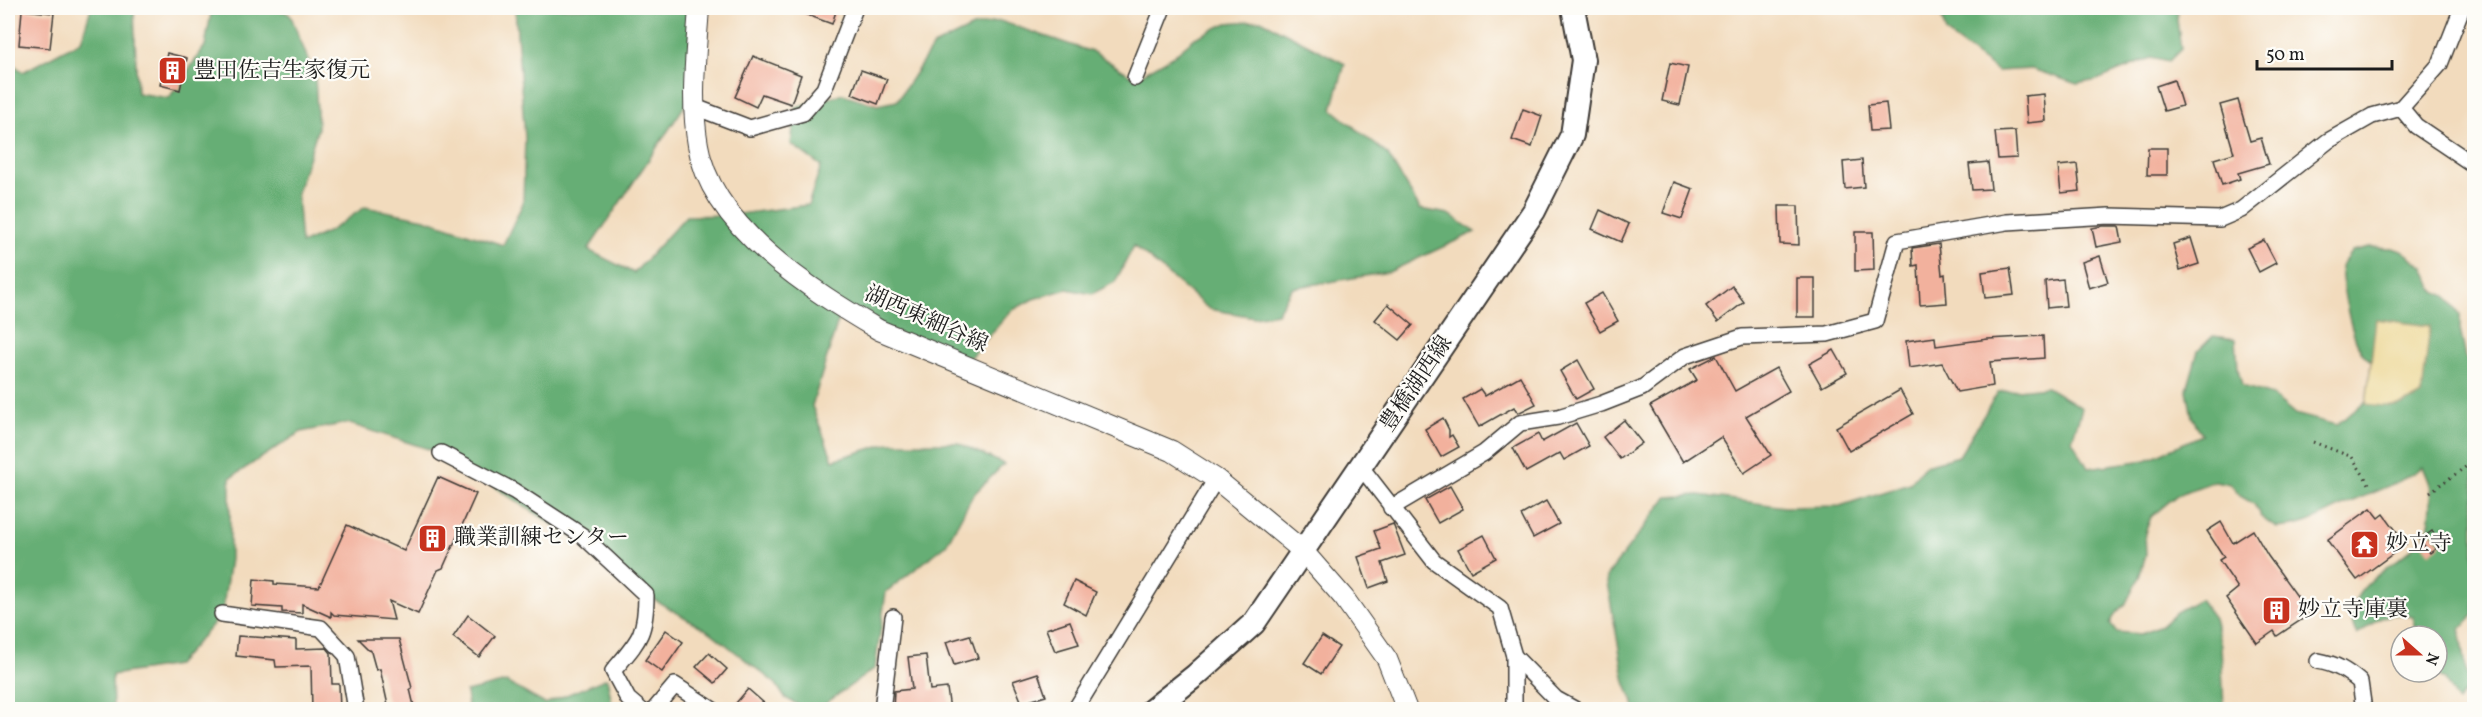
<svg xmlns="http://www.w3.org/2000/svg" width="2482" height="717" font-family="Vollkorn,'Noto Serif JP',serif">
	<style>
		.forest { fill: #66ae74; stroke: #416548; stroke-width: 1.5 }
		.sand { fill: #eeda9e; stroke: #857b5d; stroke-width: 1.5 }
		.building { fill: #f2b19d }
		.lines { fill: none; stroke-linecap: round; stroke-linejoin: round }
		.street-casing { stroke: #3c3934; stroke-width: 18 }
		.secondary-casing { stroke: #3c3934; stroke-width: 22 }
		.primary-casing { stroke: #3c3934; stroke-width: 26 }
		.path { stroke: #3c3934; stroke-width: 3; stroke-dasharray: 1.5 4.5; stroke-linecap: butt }
		.street { stroke: #fff; stroke-width: 15 }
		.secondary { stroke: #fff; stroke-width: 20 }
		.primary { stroke: #fff; stroke-width: 22 }
		.labels { text-anchor: middle; dominant-baseline: central; stroke-width: 4.5; stroke-linejoin: round; paint-order: stroke }
		.poi-label { font-size: 22px; fill: #1c1c1c; stroke: #fdfcf7; text-anchor: start }
		.street-label { font-size: 22px; fill: #1c1c1c; stroke: #fdfcf7 }
	</style>
	<rect width="100%" height="100%" fill="#fdfcf7"/>
	<filter id="ink" filterUnits="userSpaceOnUse"><feTurbulence type="fractalNoise" baseFrequency=".0167" numOctaves="2"/><feDisplacementMap in="SourceGraphic" scale="12" xChannelSelector="R" yChannelSelector="G"/><feConvolveMatrix kernelMatrix="1 2 1 2 8 2 1 2 1" color-interpolation-filters="sRGB"/></filter>
	<filter id="wash" filterUnits="userSpaceOnUse"><feTurbulence type="fractalNoise" baseFrequency=".008" numOctaves="4" result="noise"/><feDisplacementMap in="SourceGraphic" scale="24" xChannelSelector="R" yChannelSelector="G"/><feGaussianBlur stdDeviation="1.35" result="paint"/><feColorMatrix in="noise" values="0 0 0 0 0 0 0 0 0 0 0 0 0 0 0 0 0 1.4 0 .05"/><feComposite in="paint" operator="in"/></filter>
	<g filter="url(#wash)">
		<rect width="100%" height="100%" fill="#f2dbbd"/>
		<g class="forest">
			<path d="M91 8H134L137 93 169 98 205 46 212 8H274L290 14 315 77 318 128 297 193 301 244 328 232 365 207 425 219 503 245 523 203 525 138 515 8H699L696 89 588 250 634 273 686 216 732 215 808 205 821 166 791 144 796 107 843 94 877 105 897 101 933 46 973 27 1000 21 1095 53 1135 78 1173 56 1195 38 1227 23 1261 20 1345 64 1332 109 1388 155 1420 209 1449 214 1475 232 1389 272 1292 288 1277 313 1254 317 1209 309 1134 246 1115 282 1092 294 1067 289 1033 299 1011 311 964 364 842 308 812 406 833 460 889 443H958L1004 464 973 495 946 545 886 592 875 668 818 709H806L785 698 776 684 710 632 646 595 612 562 441 453 347 423 301 432 230 478V559L222 614 177 665 112 675 113 709H8V60L23 72 81 41Z"/>
			<path d="M1939 8H2178L2177 20 2181 49 2168 62 2151 58 2097 80 2077 84 2032 69 1997 71 1946 33Z"/>
			<path d="M2369 247 2393 248 2404 252 2424 267 2434 290 2446 296 2460 314V330L2466 357 2474 369V615L2460 628 2469 688 2457 701 2445 680 2434 672H2437V636H2418L2413 617C2387 609 2377 620 2357 635 2331 588 2405 564 2426 534 2430 529 2432 497 2431 489 2430 482 2426 474 2423 467 2401 482 2379 490 2355 500 2325 512 2312 526 2276 528L2261 517 2254 504 2240 496 2230 484 2215 481 2177 495 2151 517 2145 533 2146 555 2139 577 2125 605 2115 614 2110 624 2116 632 2141 634 2161 626 2176 612 2200 599 2214 618 2221 645 2224 709H1636L1625 682 1606 577 1667 497 1699 495 1785 507 1840 506 1910 483 1925 465 1959 456 1998 392 2047 387 2082 408 2072 440 2088 468 2146 460 2202 435 2192 417 2187 390 2198 351 2213 336 2236 339 2238 369 2242 386 2272 395 2295 414 2336 425 2381 390 2389 370C2382 366 2370 362 2365 356 2351 342 2342 286 2341 266L2352 251Z"/>
			<path d="M607 678 613 709H468L466 692 506 682 545 704Z"/>
		</g>
		<path class="sand" d="M2376 319 2430 326 2422 395C2400 409 2390 407 2366 404Z"/>
		<g id="blocks">
			<g class="building">
				<path d="M791 8H837L832 24 791 9Z"/>
				<path d="M22 10 54 13 50 48 19 45Z"/>
				<path d="M167 53 187 58 180 90 160 85Z"/>
				<path d="M753 56 801 75 791 104 762 94 756 107 735 97Z"/>
				<path d="M1670 63 1688 67 1680 105 1662 101Z"/>
				<path d="M861 70 887 79 878 104 852 94Z"/>
				<path d="M2174 80 2182 106 2164 111 2156 86Z"/>
				<path d="M2044 94 2046 121 2027 123 2025 96Z"/>
				<path d="M2238 100 2250 141 2261 138 2269 164 2238 173 2240 179 2222 185 2214 159 2234 153 2220 105Z"/>
				<path d="M1886 103 1889 130 1870 131 1868 105Z"/>
				<path d="M1523 109 1542 116 1532 147 1512 140Z"/>
				<path d="M2015 131 2017 158 1998 159 1995 132Z"/>
				<path d="M2148 148H2167V175H2147Z"/>
				<path d="M1862 160 1864 187 1845 189 1843 162Z"/>
				<path d="M1988 162 1991 189 1972 190 1969 164Z"/>
				<path d="M2077 164 2080 191 2061 193 2058 166Z"/>
				<path d="M1674 182 1693 189 1682 219 1663 213Z"/>
				<path d="M1779 206H1798L1799 245 1780 244Z"/>
				<path d="M1600 210 1629 224 1621 242 1592 229Z"/>
				<path d="M2103 226H2119L2122 242 2096 247 2092 228Z"/>
				<path d="M1855 232H1873L1874 270 1855 271Z"/>
				<path d="M2191 238 2199 264 2180 270 2173 244Z"/>
				<path d="M2264 240 2276 263 2259 272 2247 248Z"/>
				<path d="M1939 244 1942 275 1945 274 1947 303 1920 305 1918 265 1913 266 1912 248Z"/>
				<path d="M2100 256 2108 282 2089 288 2082 262Z"/>
				<path d="M2010 268 2014 295 1985 298 1982 272Z"/>
				<rect x="1797" y="278" width="18" height="39"/>
				<path d="M2063 279 2066 306 2047 308 2045 281Z"/>
				<path d="M1732 286 1744 302 1718 322 1706 306Z"/>
				<path d="M1602 293 1618 321 1600 331 1584 303Z"/>
				<path d="M1388 304 1413 325 1400 340 1375 320Z"/>
				<path d="M2043 336 2044 358 1990 362 1993 386 1957 392 1942 363 1909 368 1906 341 1935 337 1936 346 1988 339Z"/>
				<path d="M1834 350 1847 373 1822 387 1809 364Z"/>
				<path d="M1716 356 1735 391 1776 368 1789 391 1746 416 1771 455 1744 473 1721 437 1683 462 1650 406 1697 380 1690 369Z"/>
				<path d="M1578 360 1594 389 1576 399 1560 371Z"/>
				<path d="M1520 376 1536 404 1518 413 1514 407 1479 427 1463 399 1480 389 1485 396Z"/>
				<path d="M1900 390 1913 414 1849 451 1836 427Z"/>
				<path d="M1443 418 1449 430V437L1452 435 1459 447 1441 457 1425 429Z"/>
				<path d="M1624 420 1642 443 1620 459 1603 437Z"/>
				<path d="M1576 423 1589 446 1564 460 1560 453 1526 472 1513 448 1538 434 1542 442Z"/>
				<path d="M438 477 476 494 443 568 438 570 418 614 389 601 394 620 334 615 331 612V617L302 604V613L282 612V608L252 606 254 579 274 581V584L319 587 347 525 404 551Z"/>
				<path d="M1450 486 1463 509 1438 523 1425 500Z"/>
				<path d="M1546 501 1559 524 1533 538 1521 515Z"/>
				<path d="M2371 508 2379 518 2384 514 2406 544 2357 580 2327 540Z"/>
				<path d="M2221 522 2233 543 2253 530 2268 556 2310 614 2277 636 2274 631 2257 643 2226 598 2238 588 2219 560 2224 557 2207 531Z"/>
				<path d="M1393 524 1405 555 1382 563 1388 581 1369 588 1358 557 1381 549 1374 531Z"/>
				<path d="M2432 531 2442 544 2430 553 2420 540Z"/>
				<path d="M1484 535 1496 558 1471 572 1458 549Z"/>
				<path d="M1074 581 1096 592 1086 615 1064 603Z"/>
				<path d="M468 615 495 636 479 657 453 637Z"/>
				<path d="M1070 621 1079 644 1055 651 1046 629Z"/>
				<path d="M666 630 683 642 662 672 645 660Z"/>
				<path d="M970 635 978 658 954 665 946 642Z"/>
				<path d="M238 636 296 640V649L327 648 331 653 332 684H339L340 710H312L311 666 276 667 275 660 236 656Z"/>
				<path d="M1322 636 1339 647 1321 674 1304 663Z"/>
				<path d="M358 639H399L412 688 410 689 415 710H389L380 669 376 670 371 652Z"/>
				<path d="M709 653 727 669 715 683 696 667Z"/>
				<path d="M926 655 930 690 947 688 950 710H893L894 691 912 689 908 657Z"/>
				<path d="M1038 673 1046 696 1022 703 1013 681Z"/>
				<path d="M748 689 772 710H730Z"/>
			</g>
		</g>
	</g>
	<g filter="url(#ink)">
		<use href="#blocks" fill-opacity="0" stroke="#3c3934" stroke-width="1.5"/>
		<g class="lines">
			<defs>
				<g id="street">
					<path d="M1135 78 1163 8"/>
					<path d="M695 107 750 128 803 113 824 89 855 8"/>
					<path d="M2401 108 2416 126 2474 165"/>
					<path d="M441 453 514 491 583 536 646 595C646 636 638 641 613 671L628 699 641 710"/>
					<path d="M1361 467 1434 561 1500 608 1514 656V710"/>
					<path d="M1391 508 1484 453 1520 423 1558 417 1601 404 1642 388 1685 356 1742 337 1827 334 1875 321 1897 241 2007 222 2109 216 2220 219 2241 210 2328 141 2372 116 2401 108 2440 64 2462 8"/>
					<path d="M222 614 321 628 347 656 356 710"/>
					<path d="M1514 656 1556 699 1576 710"/>
					<path d="M2318 661C2336 664 2347 671 2360 682L2364 710"/>
					<path d="M654 710 675 685 713 710"/>
					<path d="M882 710 893 617"/>
					<path d="M1075 710 1216 479"/>
				</g>
				<path id="secondary" d="M699 8C696 53 690 100 698 145 711 228 813 291 879 330L1172 451 1216 479 1303 551 1344 598 1387 659 1407 710"/>
				<path id="primary" d="M1152 710 1196 675 1254 623 1534 211 1572 135 1583 60 1573 8"/>
			</defs>
			<use href="#street" class="street-casing"/>
			<use href="#secondary" class="secondary-casing"/>
			<use href="#primary" class="primary-casing"/>
			<g class="path">
				<path d="M2313 442 2352 457 2371 487"/>
				<path d="M2430 492 2474 461"/>
			</g>
			<use href="#street" class="street"/>
			<use href="#secondary" class="secondary"/>
			<use href="#primary" class="primary"/>
		</g>
	</g>
	<defs>
		<symbol id="building-square" viewBox="-11 -11 22 22"><rect x="-9" y="-9" width="18" height="18" rx="4" fill="#c8321e" stroke="#fdfcf7"/><path d="M-4-6H4V6H1V3H-1V6H-4ZM-2.5-4.3h1.7v1.8h-1.7ZM.8-4.3h1.7v1.8H.8ZM-2.5-1h1.7V.8h-1.7ZM.8-1h1.7V.8H.8Z" fill="#fff"/></symbol>
		<symbol id="temple-square" viewBox="-11 -11 22 22"><rect x="-9" y="-9" width="18" height="18" rx="4" fill="#c8321e" stroke="#fdfcf7"/><path d="M0-6L5-2H3V0L6.5 2.5H4V6H1.5V3h-3V6H-4V2.5H-6.5L-3 0V-2H-5Z" fill="#fff"/></symbol>
	</defs>
	<g fill-rule="evenodd">
		<use href="#building-square" x="156" y="54" width="33" height="33"/>
		<use href="#building-square" x="416" y="522" width="33" height="33"/>
		<use href="#temple-square" x="2348" y="528" width="33" height="33"/>
		<use href="#building-square" x="2260" y="594" width="33" height="33"/>
	</g>
	<g class="labels">
		<g class="poi-label">
			<text x="194" y="71">豊田佐吉生家復元</text>
			<text x="454" y="538">職業訓練センター</text>
			<text x="2386" y="544">妙立寺</text>
			<text x="2298" y="610">妙立寺庫裏</text>
		</g>
		<g class="street-label">
			<text transform="translate(926 320) rotate(24)">湖西東細谷線</text>
			<text transform="translate(1417 384) rotate(-56)">豊橋湖西線</text>
		</g>
	</g>
	<rect width="2482" height="717" fill="none" stroke="#fdfcf7" stroke-width="30"/>
	<g transform="translate(2419 654) rotate(111)"><circle r="28" fill="#fdfcf7" stroke="#a3a29f" stroke-width="1.5"/>
	<path d="M0-4.5L10 22L0 15L-10 22Z" fill="#c8321e"/>
	<text y="-9" font-size="16" font-weight="bold" text-anchor="middle" fill="#1c1c1c">N</text>
	</g>
	<path d="M2257 60v9h135v-9" fill="none" stroke="#1c1c1c" stroke-width="3"/>
	<text x="2266" y="60" font-size="18" fill="#1c1c1c" stroke="#fdfcf7" stroke-width="4.5" paint-order="stroke">50 m</text>
</svg>
